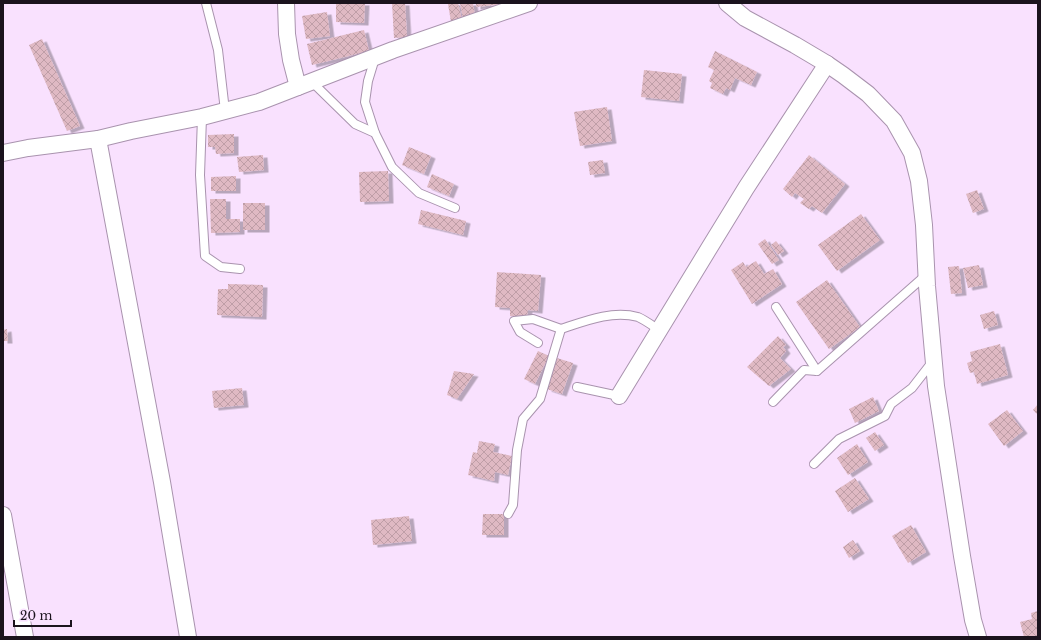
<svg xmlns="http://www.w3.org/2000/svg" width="1041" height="640" font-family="'Libre Baskerville',serif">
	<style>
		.building { fill: url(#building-cross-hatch); filter: url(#shadow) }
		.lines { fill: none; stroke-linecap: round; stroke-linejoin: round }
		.service-casing { stroke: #a993ae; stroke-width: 10 }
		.minor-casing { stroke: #a993ae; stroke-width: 18 }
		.service { stroke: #fff; stroke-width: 8 }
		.minor { stroke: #fff; stroke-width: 16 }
	</style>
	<defs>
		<pattern id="building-cross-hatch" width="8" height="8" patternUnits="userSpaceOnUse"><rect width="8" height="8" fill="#dfb9c3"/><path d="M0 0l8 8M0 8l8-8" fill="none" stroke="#bf9ea7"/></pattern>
		<filter id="shadow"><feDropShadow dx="4.5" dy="2.5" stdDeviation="0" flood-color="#0004"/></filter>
	</defs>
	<rect width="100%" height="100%" fill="#f9e1fe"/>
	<g class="building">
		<path d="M336 3H365L364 23 336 22Z"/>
		<path d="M392 3H405L407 37 394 38Z"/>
		<path d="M453 3H458L462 20 451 22 448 4Z"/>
		<path d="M460 3H473L475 16 463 19Z"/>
		<path d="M476 3H505V4L476 7Z"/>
		<path d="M327 12 330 36 306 39 302 16Z"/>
		<path d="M364 30 369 51 312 65 307 44Z"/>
		<path d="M42 39 80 126 67 131 29 45Z"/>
		<path d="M715 51 757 72 751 85 735 78 730 90 726 88 723 94 710 88 712 83 709 81 714 70 708 67Z"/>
		<path d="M644 70 682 74 679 101 641 97Z"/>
		<path d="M607 107 612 141 580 146 574 112Z"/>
		<path d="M234 134V153L216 154 215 147H208V135Z"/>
		<path d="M409 147 431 156 424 174 402 165Z"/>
		<path d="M263 155 264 170 239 172 237 157Z"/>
		<path d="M809 155 845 184 822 213 812 206 809 209 800 203 804 199 795 193 792 197 783 189Z"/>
		<path d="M603 160 605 173 590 175 588 162Z"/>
		<path d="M388 171 389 201 360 202 359 172Z"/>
		<path d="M432 174 454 184 449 196 427 187Z"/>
		<path d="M236 176V191H211V177Z"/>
		<path d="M977 190 984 209 973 213 966 194Z"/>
		<path d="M210 199H226V219H240V232L211 233Z"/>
		<rect x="243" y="203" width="22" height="27"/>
		<path d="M421 210 466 221 463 235 418 224Z"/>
		<path d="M861 214 880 240 837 271 818 245Z"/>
		<path d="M765 239 779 260 772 264 758 244Z"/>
		<path d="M776 241 784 251 778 255 771 245Z"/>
		<path d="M756 261 764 274 773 269 782 284 752 304 731 270 743 262 746 267Z"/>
		<path d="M979 265 983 285 968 288 963 268Z"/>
		<path d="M959 266 962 293 951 294 948 267Z"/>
		<path d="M497 272 541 275 538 311 528 310 527 317 510 316V308L495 307Z"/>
		<path d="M827 280 860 327 829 349 796 302Z"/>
		<path d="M228 284 263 285 262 317 217 315 218 289H228Z"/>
		<path d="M994 311 998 325 984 329 980 315Z"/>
		<path d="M7 329 8 341H3V330Z"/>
		<path d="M778 336 786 345 783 347 786 351 780 358 791 369 769 386 747 367Z"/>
		<path d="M1000 344 1008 375 977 384 974 372 970 373 967 363 972 361 970 352Z"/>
		<path d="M538 351 549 356 535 384 524 379Z"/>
		<path d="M557 358 573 363 562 394 547 389Z"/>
		<path d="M454 371 474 374 457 399 447 395Z"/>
		<path d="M242 388 244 405 214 408 212 391Z"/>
		<path d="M873 397 879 411 855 423 849 409Z"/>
		<path d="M1038 404V415L1033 410Z"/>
		<path d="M1007 410 1023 431 1004 446 988 424Z"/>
		<path d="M875 432 884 445 875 451 866 438Z"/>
		<path d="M479 441 495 444 493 452 512 456 508 475 495 472 494 481 468 475 473 452 477 453Z"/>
		<path d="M857 444 868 462 848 475 837 458Z"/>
		<path d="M855 478 869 499 848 512 835 491Z"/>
		<path d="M483 514H504V535H482Z"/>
		<path d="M409 516 412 541 373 545 371 520Z"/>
		<path d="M911 525 926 552 908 563 892 536Z"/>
		<path d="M853 540 860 551 849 558 843 547Z"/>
		<path d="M1038 611V637H1024L1020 622 1032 619 1031 613Z"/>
	</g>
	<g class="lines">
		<defs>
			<g id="service">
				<path d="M206 3 218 50 225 111"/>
				<path d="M312 82 355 124 375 133 392 167 419 193 455 208"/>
				<path d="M202 117 200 175 205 256 221 267 240 269"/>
				<path d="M375 133 365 102 368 81 375 58"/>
				<path d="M776 307 817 371"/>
				<path d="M538 343 520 332 514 321 533 319 561 329"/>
				<path d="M577 387 619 396"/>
				<path d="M773 402 804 370 817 371 926 275"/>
				<path d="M814 464 839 439 885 416 891 404 912 388 933 361"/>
				<path d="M508 514 513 505 517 450 523 419 540 399 561 329C585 321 612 310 638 317 645 320 653 326 659 330"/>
			</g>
			<g id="minor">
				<path d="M286 3 287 34 291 60 298 87"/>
				<path d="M727 3 745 18 795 45 827 64 843 75 868 94 894 121 912 153 919 181 924 225 927 286 936 386 962 556 973 620 978 637"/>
				<path d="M98 139 162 482 188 637"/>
				<path d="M3 153 28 148 98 139 131 131 202 117 259 102 393 50 529 3"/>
				<path d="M619 396 708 250 746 188 827 64"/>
				<path d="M3 515 25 637"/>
			</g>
		</defs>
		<use href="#service" class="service-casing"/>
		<use href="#minor" class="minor-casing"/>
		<use href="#service" class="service"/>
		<use href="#minor" class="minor"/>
	</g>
	<rect width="1041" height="640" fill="none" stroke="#1b131d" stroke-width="8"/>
	<path d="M14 620v6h57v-6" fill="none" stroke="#1b131d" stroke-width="2"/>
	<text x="20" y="620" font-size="12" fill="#1b131d" stroke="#f9e1fe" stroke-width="3" paint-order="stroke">20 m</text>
</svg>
